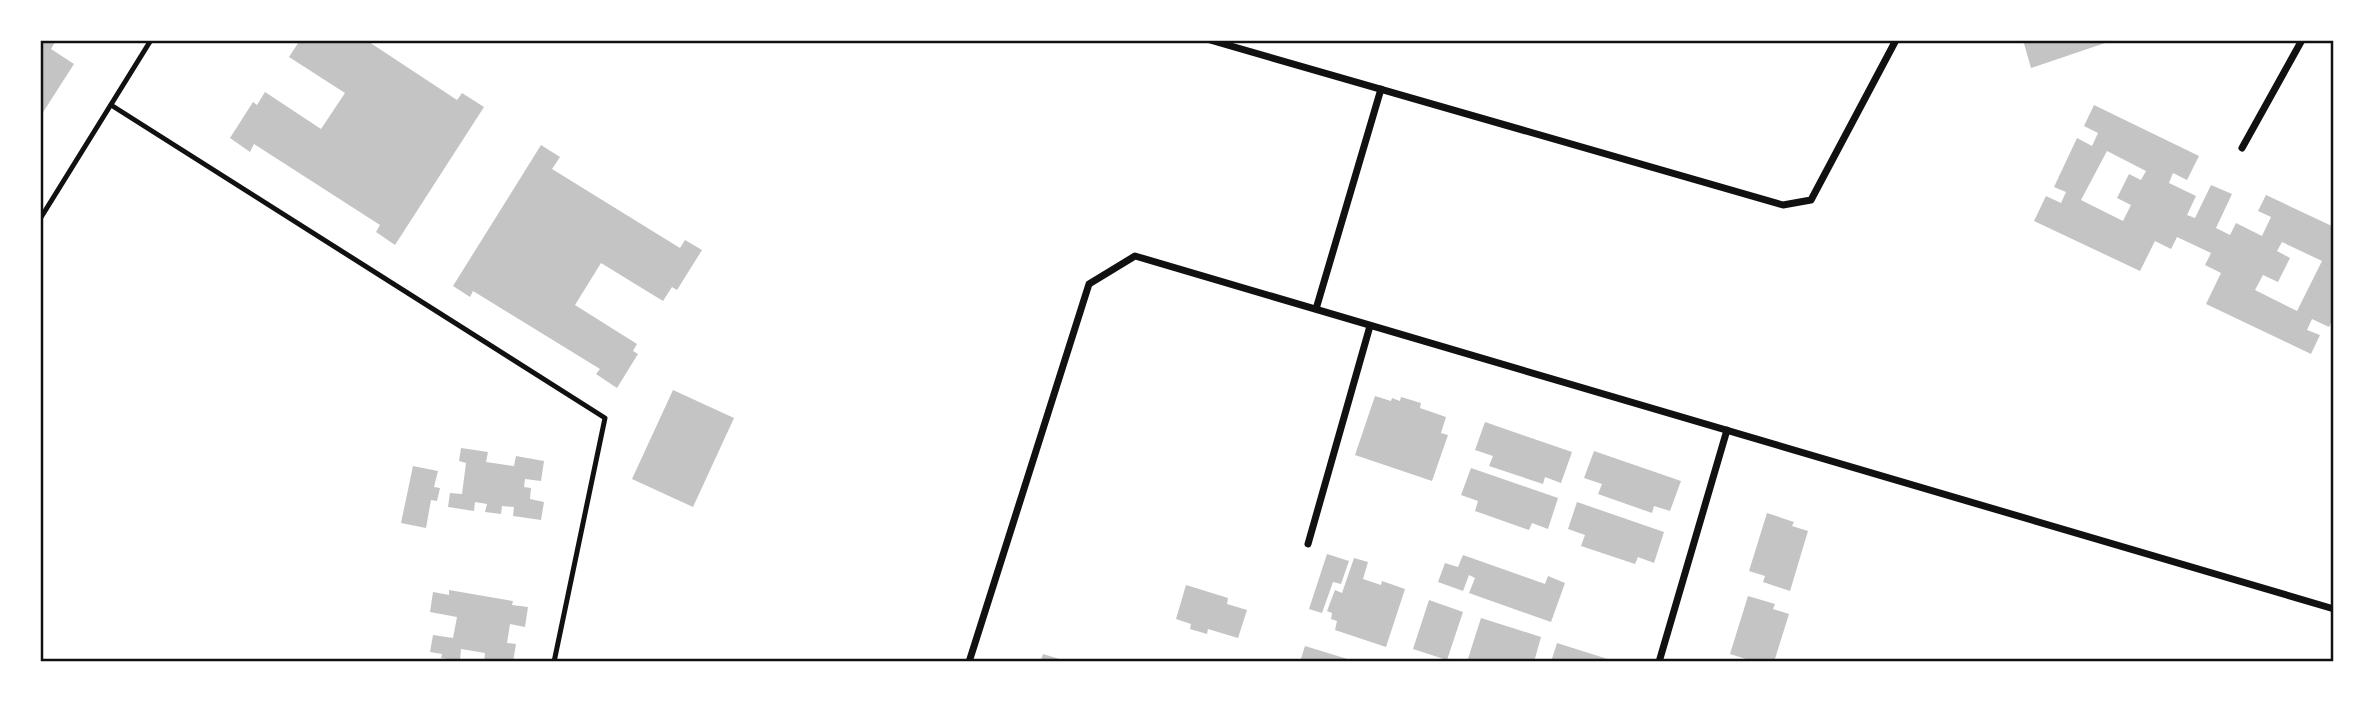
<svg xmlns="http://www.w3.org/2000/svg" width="2374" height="702" font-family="'Varela Round',sans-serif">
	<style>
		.building { fill: #c4c4c4; fill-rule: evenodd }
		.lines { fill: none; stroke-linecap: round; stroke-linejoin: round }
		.service { stroke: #111; stroke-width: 5 }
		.minor { stroke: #111; stroke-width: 7 }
		.neatline { fill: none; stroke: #111; stroke-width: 2.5 }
	</style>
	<rect width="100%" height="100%" fill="#fff"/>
	<g class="building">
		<path d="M40 40H56L51 49 74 64 40 117Z"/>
		<path d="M300 40H366L457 100 462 93 484 107 395 245 376 232 380 225 254 144 250 152 230 138 253 102 257 105 265 92 321 129 345 93 289 57Z"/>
		<path d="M2023 40H2111V41L2031 68Z"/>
		<path d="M2094 105 2199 156 2187 180 2173 173 2169 183 2196 196 2187 215 2195 218 2211 185 2232 194 2216 228 2230 235 2236 223 2262 236 2271 217 2258 211 2266 195 2334 227V317L2329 327 2312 319 2307 330 2320 335 2311 354 2206 304 2221 273 2205 265 2211 253 2177 237 2171 249 2155 241 2140 271 2034 221 2046 196 2061 203 2066 192 2054 187 2077 138 2092 146 2098 133 2084 126ZM2107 151 2146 171 2141 180 2129 174 2117 198 2131 205 2123 221 2081 200ZM2282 242 2322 261 2297 311 2255 290 2263 275 2278 282 2290 258 2277 251Z"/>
		<path d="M541 145 560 157 552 169 680 248 685 240 702 250 677 290 672 287 663 301 601 263 575 305 637 344 633 351 638 354 617 388 596 374 600 369 473 291 470 297 453 286Z"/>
		<path d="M673 390 734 418 693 507 632 479Z"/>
		<path d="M1375 396 1391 401 1392 398 1400 401 1401 397 1421 403 1420 408 1446 417 1441 433 1448 435 1432 481 1355 455Z"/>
		<path d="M1485 422 1572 452 1561 483 1545 477 1543 484 1489 466 1493 456 1475 450Z"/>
		<path d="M461 448 488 452 486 462 514 466 516 456 544 461 541 481 525 479 524 487 531 488 530 499 544 502 541 520 513 516 514 507 502 506 501 514 485 512 487 504 475 502 474 511 448 507 450 493 462 494 466 463 459 461Z"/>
		<path d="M1594 451 1681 481 1670 511 1654 506 1652 513 1598 494 1602 484 1584 478Z"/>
		<path d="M413 466 438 471 434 487 440 488 437 501 431 500 426 528 401 523Z"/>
		<path d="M1471 468 1558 498 1548 529 1532 523 1529 530 1475 511 1478 501 1461 495Z"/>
		<path d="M1577 502 1664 532 1654 563 1638 557 1635 564 1581 546 1585 535 1568 529Z"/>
		<path d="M1767 513 1794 522 1792 526 1808 531 1790 591 1763 582 1765 576 1749 571Z"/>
		<path d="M1327 554 1349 561 1341 584 1333 582 1322 613 1309 609Z"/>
		<path d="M1463 555 1545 584 1548 576 1565 583 1551 622 1469 593 1475 578 1469 575 1463 591 1438 582 1445 563 1458 567Z"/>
		<path d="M1354 558 1368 562 1363 579 1381 585 1382 581 1405 589 1386 647 1335 630 1337 621 1331 619 1332 613 1327 611 1335 590 1342 593Z"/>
		<path d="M1186 585 1228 598 1227 604 1247 610 1238 638 1208 629 1207 634 1190 629 1191 624 1176 619Z"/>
		<path d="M449 590 513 601 512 605 528 607 525 627 510 624 507 643 516 644 513 662H484L485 653 461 649 460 661 441 658 442 654 430 652 433 635 453 638 457 617 430 612 433 592 449 595Z"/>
		<path d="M1748 596 1775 604 1773 609 1789 614 1774 662H1745L1746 659 1730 654Z"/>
		<path d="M1429 600 1463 612 1447 660 1413 649Z"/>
		<path d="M1481 618 1541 637 1534 662H1467Z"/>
		<path d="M1557 643 1614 661V662H1551Z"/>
		<path d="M1305 646 1354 661V662H1300Z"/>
		<path d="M1043 654 1066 661V662H1040Z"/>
	</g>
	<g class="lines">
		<g class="service">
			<path d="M111 105 605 418 554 662"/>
			<path d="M40 219 151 40"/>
		</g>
		<g class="minor">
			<path d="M1210 40 1783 205 1811 200 1896 40"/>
			<path d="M2242 148 2302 40"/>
			<path d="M1316 309 1381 89"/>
			<path d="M1308 544 1370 326"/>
			<path d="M969 662 1089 284 1135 256 2334 609"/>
			<path d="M1659 662 1727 430"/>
		</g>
	</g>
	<rect width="2374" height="702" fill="none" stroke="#ffffff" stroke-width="84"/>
	<rect x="42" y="42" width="2290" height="618" class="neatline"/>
</svg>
